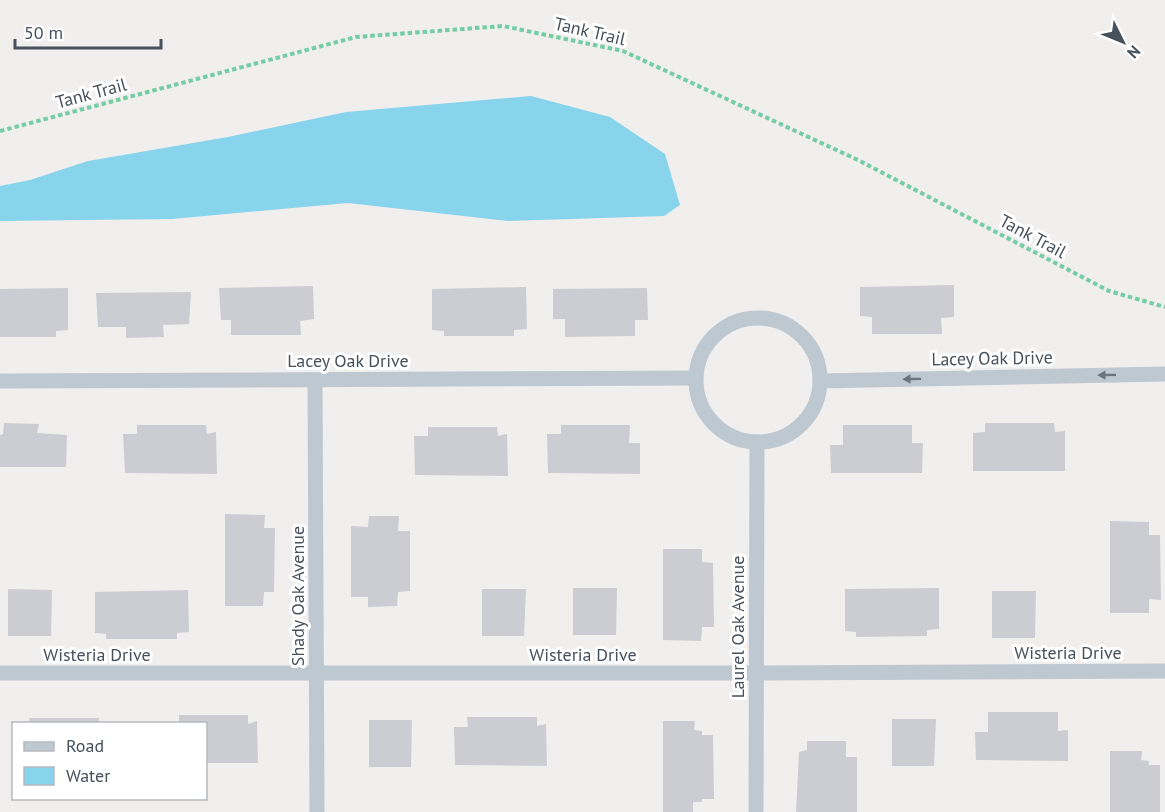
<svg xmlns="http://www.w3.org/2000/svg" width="1165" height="812" font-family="'PT Sans',sans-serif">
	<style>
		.water { fill: #88d4ec }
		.building { fill: #cbcdd3 }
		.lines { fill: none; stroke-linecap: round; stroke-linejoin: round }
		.path { stroke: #74cda4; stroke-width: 4; stroke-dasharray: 4.5 3; stroke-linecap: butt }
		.minor { stroke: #bec8d0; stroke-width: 15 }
		.oneway { fill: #6a757f }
		.labels { text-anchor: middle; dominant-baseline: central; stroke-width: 6; stroke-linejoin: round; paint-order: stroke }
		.street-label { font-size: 18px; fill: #46515c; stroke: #fff }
	</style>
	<rect width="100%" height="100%" fill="#f1eeee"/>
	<path class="water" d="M531 96 610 117 665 154 680 205 664 216 508 221 348 203 172 219 0 221V186L30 180 88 161 228 137 346 112Z"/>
	<g class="building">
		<path d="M954 285V317L941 318 942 334H872V317L860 316V287Z"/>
		<path d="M313 286 314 319 300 321 301 335H231V320H221L219 288Z"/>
		<path d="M526 287 527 329 514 330V336H444V331L432 330V289Z"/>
		<path d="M68 288V330L56 331V337H0V289Z"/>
		<path d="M647 288 648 320H635V336L565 337V319H553V289Z"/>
		<path d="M191 292 189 324 163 325 164 337 126 338V327H98L96 293Z"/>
		<path d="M4 423 39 424 37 433 67 435 66 467H0V435L3 434Z"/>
		<path d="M985 423H1054L1055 432 1065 431V471H973V433L985 432Z"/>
		<path d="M137 425H206L207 434 216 432 217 474 125 473 123 434H137Z"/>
		<path d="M561 425H630L629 443H640V474L548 473 547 434H561Z"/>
		<path d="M843 425H912V443H923L922 473H831L830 445H843Z"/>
		<path d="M428 427H497L498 436 507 434 508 476 415 475 414 436H428Z"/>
		<path d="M225 514 265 515 264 528H275L274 592H264L263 606H225Z"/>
		<path d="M369 516H399L398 531H410V591L398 592 397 606 368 607V597H351V526L368 527Z"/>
		<path d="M1110 521 1149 522V535H1160L1161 600 1149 599V613H1110Z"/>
		<path d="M663 549H702V562L713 563 714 627H702L701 641 663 640Z"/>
		<path d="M573 588H617L616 635H573Z"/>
		<path d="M939 588V629L927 630V636L856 637V632L845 631V589Z"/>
		<path d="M8 589 52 590 51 636H8Z"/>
		<path d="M482 589H526L524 636H482Z"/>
		<path d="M188 590 189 632 177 633V639H106V634L95 633V592Z"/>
		<path d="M992 591H1036L1035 638H992Z"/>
		<path d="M988 712H1058V731L1068 730V761L976 760 975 732H988Z"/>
		<path d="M179 715H248V724L257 721 258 763H206V724H179Z"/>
		<path d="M467 717H537V726L546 724 547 766 455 765 454 727H468Z"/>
		<path d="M29 718H99V724H30Z"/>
		<path d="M892 719H936L934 766H892Z"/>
		<path d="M369 720H412L411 767H369Z"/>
		<path d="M663 721H695L694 730 702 731V735H713L714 799H702V802H693V812H663Z"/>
		<path d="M807 741H846V757H857V812H796L799 752 807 750Z"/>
		<path d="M1110 751H1142L1141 760 1149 761V765H1160V812H1110Z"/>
	</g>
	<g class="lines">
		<path class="path" d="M0 131 356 37 503 26 623 51 858 160 1109 291 1165 307"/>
		<g class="minor">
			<circle cx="758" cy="380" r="62"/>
			<path d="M315 380 317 812"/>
			<path d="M0 381 696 378"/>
			<path d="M820 381 1165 374"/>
			<path d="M0 673H757L1165 671"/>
			<path d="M756 812 757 442"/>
		</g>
	</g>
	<defs><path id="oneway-solid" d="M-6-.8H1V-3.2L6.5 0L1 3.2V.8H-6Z" transform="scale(1.5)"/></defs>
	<g class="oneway">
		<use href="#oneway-solid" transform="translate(1107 375) rotate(179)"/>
		<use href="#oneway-solid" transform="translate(912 379) rotate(179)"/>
	</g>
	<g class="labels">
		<g class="street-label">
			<text transform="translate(590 31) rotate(13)">Tank Trail</text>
			<text transform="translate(91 93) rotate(-15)">Tank Trail</text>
			<text transform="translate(1033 236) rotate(28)">Tank Trail</text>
			<text transform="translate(992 358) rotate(-1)">Lacey Oak Drive</text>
			<text x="348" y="360">Lacey Oak Drive</text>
			<text transform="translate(297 596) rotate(-90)">Shady Oak Avenue</text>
			<text transform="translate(737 627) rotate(-90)">Laurel Oak Avenue</text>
			<text x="1068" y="652">Wisteria Drive</text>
			<text x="97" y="654">Wisteria Drive</text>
			<text x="583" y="654">Wisteria Drive</text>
		</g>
	</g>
	<rect x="12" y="722" width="195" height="78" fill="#ffffff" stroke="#b5b9be" stroke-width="1.5"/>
	<rect x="24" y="742" width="30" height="9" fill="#bec8d0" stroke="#b5b9be" stroke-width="1.5"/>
	<text x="66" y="752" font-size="18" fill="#46515c">Road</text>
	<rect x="24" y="767" width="30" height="18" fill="#88d4ec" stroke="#b5b9be" stroke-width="1.5"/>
	<text x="66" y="782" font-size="18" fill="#46515c">Water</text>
	<g transform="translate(1123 42) rotate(133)" stroke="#ffffff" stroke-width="4.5" paint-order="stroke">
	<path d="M0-4.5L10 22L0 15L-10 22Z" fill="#46515c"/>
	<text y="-9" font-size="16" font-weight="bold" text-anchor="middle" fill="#46515c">N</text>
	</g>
	<path d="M15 39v9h146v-9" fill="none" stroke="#46515c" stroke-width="3"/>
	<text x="24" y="39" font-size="18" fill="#46515c" stroke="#ffffff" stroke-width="4.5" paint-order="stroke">50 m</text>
</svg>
